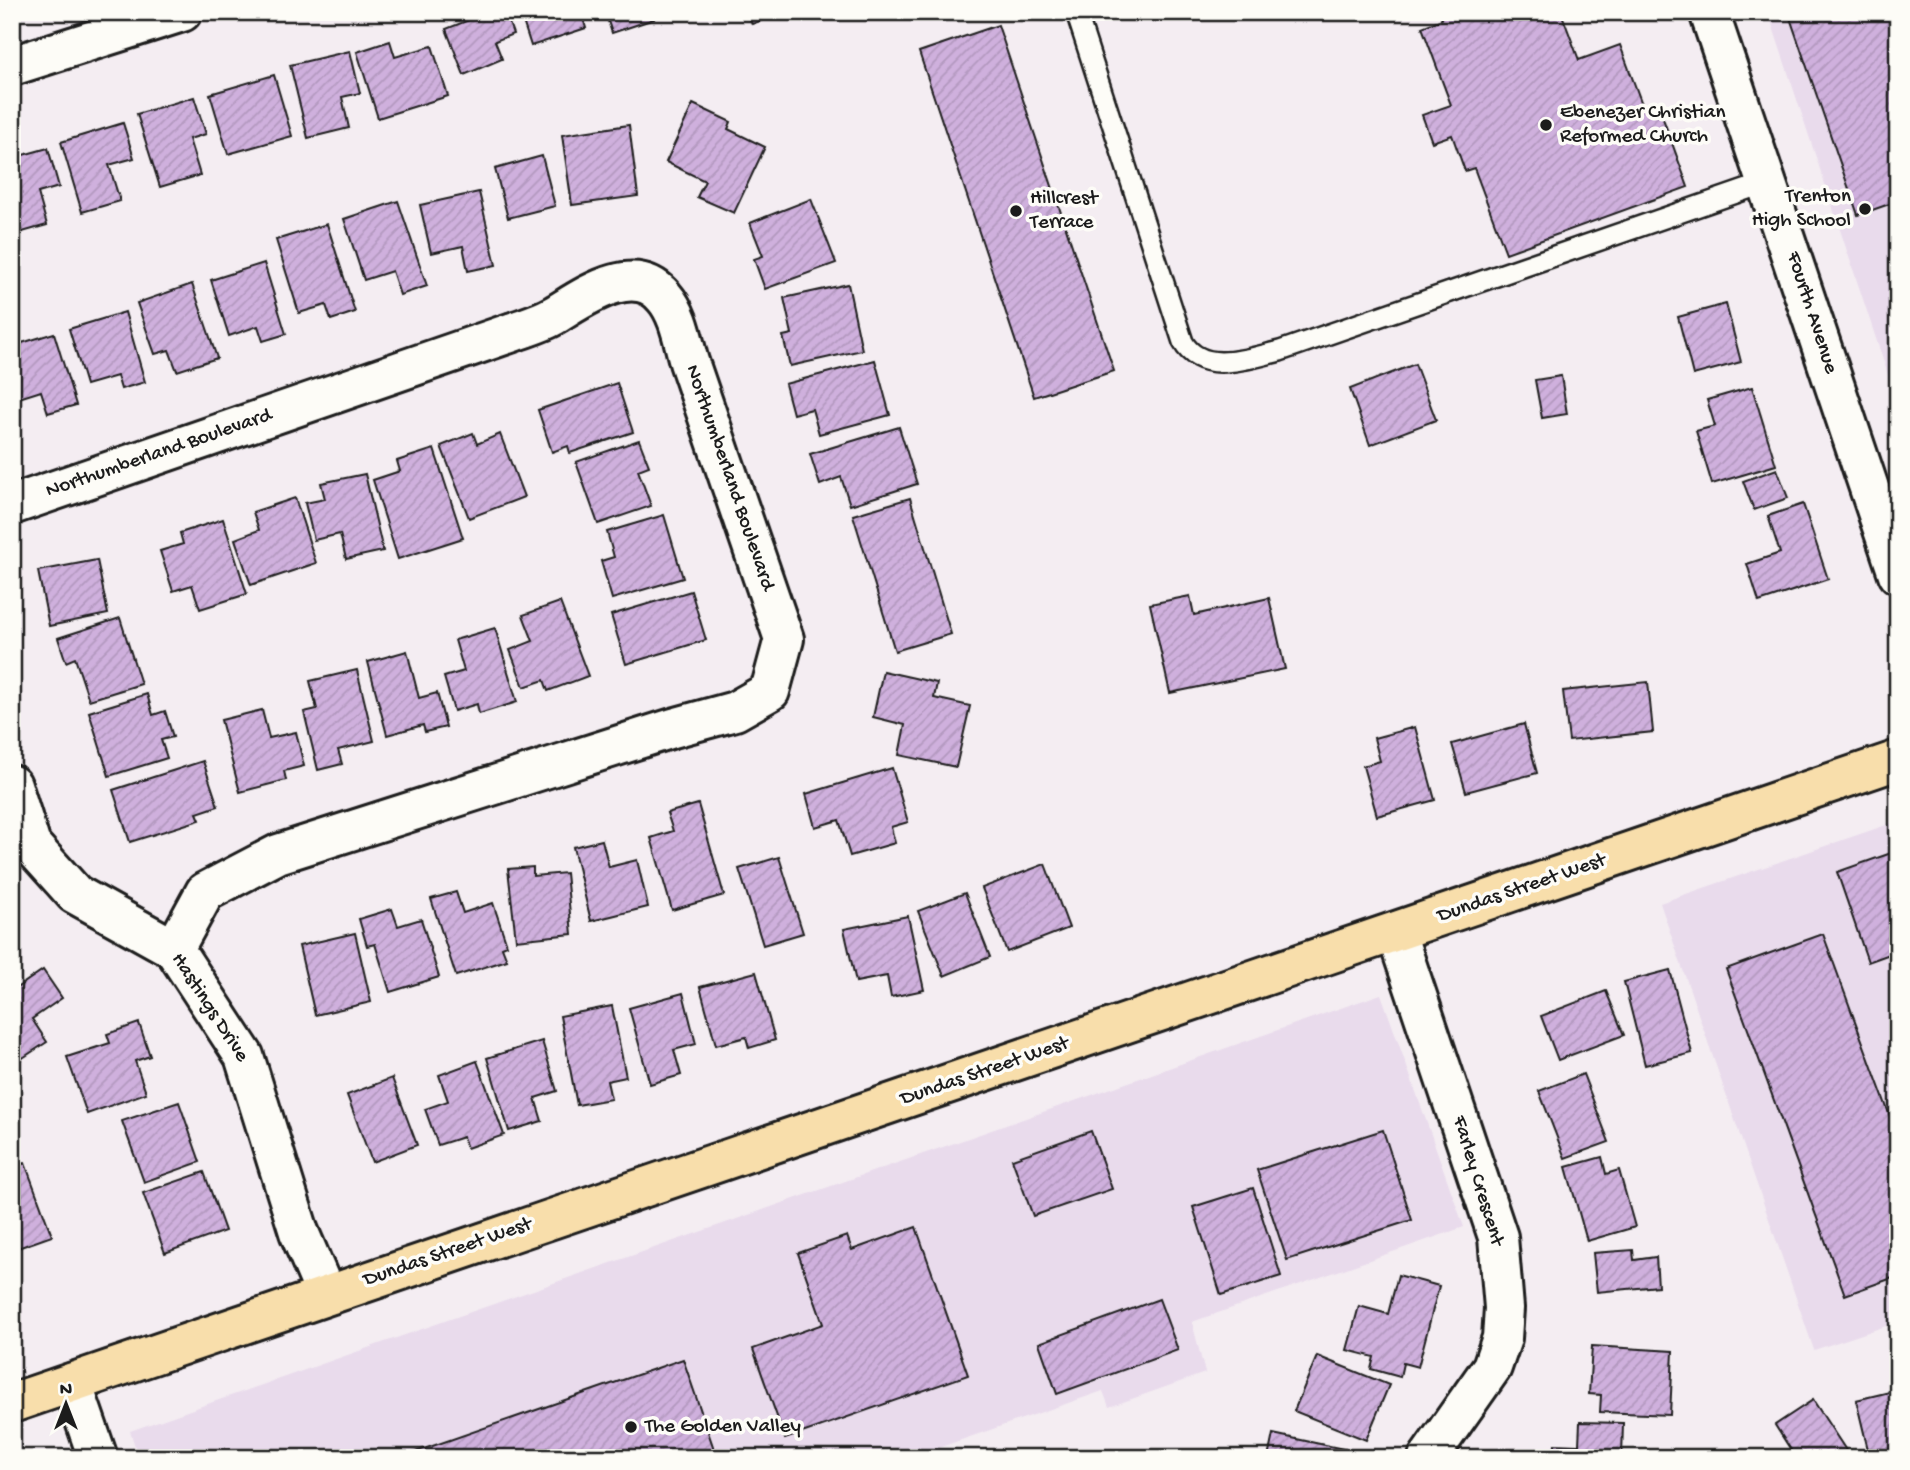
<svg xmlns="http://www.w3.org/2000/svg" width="1910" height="1470" font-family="'Gochi Hand',sans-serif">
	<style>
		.built { fill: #e9dbec }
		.building { fill: url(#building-hatch); stroke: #1c1c1c; stroke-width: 2 }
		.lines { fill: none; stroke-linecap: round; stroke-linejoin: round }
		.service-casing { stroke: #1c1c1c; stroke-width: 24 }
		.minor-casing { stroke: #1c1c1c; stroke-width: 44 }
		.tertiary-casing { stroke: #1c1c1c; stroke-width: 44 }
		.primary-casing { stroke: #1c1c1c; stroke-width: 44 }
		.service { stroke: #fdfcf7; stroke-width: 19 }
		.minor { stroke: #fdfcf7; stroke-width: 38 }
		.tertiary { stroke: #fdfcf7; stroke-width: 38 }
		.primary { stroke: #f8deab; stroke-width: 38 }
		.poi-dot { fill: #1c1c1c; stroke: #fdfcf7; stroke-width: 2.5 }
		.labels { text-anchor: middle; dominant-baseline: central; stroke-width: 7; stroke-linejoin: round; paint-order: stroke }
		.poi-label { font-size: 21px; fill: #1c1c1c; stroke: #fdfcf7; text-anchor: start }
		.street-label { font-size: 21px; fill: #1c1c1c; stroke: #fdfcf7 }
	</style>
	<defs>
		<pattern id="building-hatch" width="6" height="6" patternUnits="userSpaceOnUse" patternTransform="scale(1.75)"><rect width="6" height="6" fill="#cfb0dd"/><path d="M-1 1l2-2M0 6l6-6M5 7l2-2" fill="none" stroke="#b197bd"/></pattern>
	</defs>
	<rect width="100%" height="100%" fill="#f4edf2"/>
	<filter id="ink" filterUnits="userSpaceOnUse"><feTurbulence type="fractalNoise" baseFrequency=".0143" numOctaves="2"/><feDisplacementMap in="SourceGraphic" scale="14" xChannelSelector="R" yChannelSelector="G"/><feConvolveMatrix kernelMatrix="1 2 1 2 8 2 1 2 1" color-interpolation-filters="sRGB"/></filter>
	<g filter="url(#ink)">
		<g class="built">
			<path d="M1768 12H1898V405Z"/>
			<path d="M1898 821V1322L1814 1350 1660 903Z"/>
			<path d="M1381 994 1464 1227 1192 1322 1205 1373 1109 1407 1103 1391 909 1458H139L130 1431Z"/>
		</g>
		<g class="building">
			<path d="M489 12H505L513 34 495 41 502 59 464 75 446 29Z"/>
			<path d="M520 12H581L586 28 531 46Z"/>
			<path d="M605 12H652L654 19 612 33Z"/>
			<path d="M747 12H772L773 16 752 24Z"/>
			<path d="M1440 12H1471L1473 18 1490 12H1498L1499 16 1509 12H1561L1579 60 1620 45 1643 107 1657 102 1688 187 1506 253 1474 168 1465 171 1452 135 1432 142 1422 115 1451 105 1422 27 1442 19Z"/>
			<path d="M1788 12H1898L1889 18 1898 44V201L1858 215Z"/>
			<path d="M998 25 1114 371 1034 397 919 52Z"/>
			<path d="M390 41 395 57 432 46 448 96 378 118 357 52Z"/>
			<path d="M350 51 360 93 342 97 349 128 308 138 290 65Z"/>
			<path d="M274 75 292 136 228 154 210 94Z"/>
			<path d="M194 97 206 134 189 139 200 175 160 187 137 114Z"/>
			<path d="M693 104 731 122 728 129 765 147 734 213 697 197 705 181 666 162Z"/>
			<path d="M123 123 134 158 109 165 120 201 82 212 61 142Z"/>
			<path d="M629 125 638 196 572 205 562 135Z"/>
			<path d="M48 148 59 187 38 193 47 225 12 235V158Z"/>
			<path d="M542 156 555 206 508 218 495 169Z"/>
			<path d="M479 192 496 265 468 271 463 246 431 253 420 205Z"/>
			<path d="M811 199 836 263 765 289 754 259 763 256 750 223Z"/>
			<path d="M398 201 427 286 400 295 392 271 364 280 344 219Z"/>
			<path d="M327 224 355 312 331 320 326 305 299 313 276 240Z"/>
			<path d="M264 263 286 334 263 341 258 326 229 336 211 280Z"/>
			<path d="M192 284 217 358 177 371 169 350 155 354 137 303Z"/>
			<path d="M848 284 862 350 790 366 783 336 792 334 784 298Z"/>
			<path d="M1726 304 1741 362 1693 375 1678 317Z"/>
			<path d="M125 312 145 382 121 389 117 376 86 385 69 329Z"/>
			<path d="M54 333 76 405 48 413 41 391 13 400 12 346Z"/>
			<path d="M875 360 890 415 819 434 812 409 793 414 785 384Z"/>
			<path d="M1415 364 1436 420 1370 445 1350 389Z"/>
			<path d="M1561 376 1567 414 1542 418 1535 380Z"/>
			<path d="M617 383 633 432 570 453 568 446 552 452 538 410Z"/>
			<path d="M1752 387 1776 465 1712 484 1696 431 1715 426 1707 400Z"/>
			<path d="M899 427 917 484 850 505 841 477 820 485 810 454Z"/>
			<path d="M473 433 477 444 500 434 524 497 469 518 441 446Z"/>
			<path d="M639 440 649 466 638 470 651 506 598 524 576 462Z"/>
			<path d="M434 449 463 538 398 559 373 480 400 471 397 461Z"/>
			<path d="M1777 469 1788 498 1754 510 1743 481Z"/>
			<path d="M365 474 383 551 346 559 340 534 314 540 305 503 325 499 321 483Z"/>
			<path d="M295 498 316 563 251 585 235 539 259 530 253 512Z"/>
			<path d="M910 498 951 634 895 651 853 515Z"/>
			<path d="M1803 504 1828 579 1759 602 1747 564 1780 553 1768 516Z"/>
			<path d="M664 515 683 578 612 599 601 561 614 557 607 532Z"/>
			<path d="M223 519 247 594 200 609 192 585 173 591 160 551 183 544 180 533Z"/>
			<path d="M97 560 108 614 49 626 38 571Z"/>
			<path d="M691 591 706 640 626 664 611 615Z"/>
			<path d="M1190 596 1194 615 1269 598 1285 669 1170 693 1150 604Z"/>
			<path d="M560 602 588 676 548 691 544 680 524 687 510 650 533 641 523 615Z"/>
			<path d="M120 618 141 684 89 700 75 658 66 662 58 638Z"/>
			<path d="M495 628 517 702 479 714 477 704 454 711 444 677 464 671 455 640Z"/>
			<path d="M407 651 419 698 437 693 446 727 425 732 423 725 387 735 368 662Z"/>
			<path d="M357 670 374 741 338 750 342 764 318 770 304 712 317 709 310 681Z"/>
			<path d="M883 671 937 683 934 698 970 706 956 767 899 755 905 725 873 717Z"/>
			<path d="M1648 682 1653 732 1569 741 1563 691Z"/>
			<path d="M147 694 153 715 165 711 173 737 161 740 167 758 109 776 89 712Z"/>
			<path d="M262 710 269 738 296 732 304 766 284 771 286 780 240 792 221 720Z"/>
			<path d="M1524 724 1537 773 1466 792 1452 744Z"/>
			<path d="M1415 727 1435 800 1377 816 1363 766 1380 761 1374 738Z"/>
			<path d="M203 761 218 806 197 813 200 820 130 842 113 790Z"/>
			<path d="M892 768 908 822 891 827 895 843 850 856 839 820 815 827 806 794Z"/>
			<path d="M698 804 724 895 672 910 651 838 673 831 667 813Z"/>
			<path d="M602 840 609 867 637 860 648 907 591 921 573 847Z"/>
			<path d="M1897 851 1898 951 1868 962 1837 872Z"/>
			<path d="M779 857 803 933 763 945 739 869Z"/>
			<path d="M1045 864 1069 928 1007 952 982 888Z"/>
			<path d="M533 867V876L566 873 572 934 516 940 508 869Z"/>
			<path d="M456 892 463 913 493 903 507 945 502 947 507 960 456 976 431 899Z"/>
			<path d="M965 893 990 957 944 976 918 911Z"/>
			<path d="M392 909 398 926 421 919 439 977 390 992 375 944 367 946 359 919Z"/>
			<path d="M908 916 924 990 891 997 887 976 856 982 844 929Z"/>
			<path d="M355 933 371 1002 315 1015 299 946Z"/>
			<path d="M1823 934 1898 1138V1276L1845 1295 1726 969Z"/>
			<path d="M43 970 62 998 32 1019 47 1042 12 1065V991Z"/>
			<path d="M1670 970 1692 1053 1645 1065 1624 982Z"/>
			<path d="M756 972 775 1040 749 1048 746 1037 716 1045 700 987Z"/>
			<path d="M1606 991 1624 1035 1558 1060 1541 1016Z"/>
			<path d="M683 993 696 1044 674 1050 681 1075 650 1084 629 1008Z"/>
			<path d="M612 1006 626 1077 607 1081 611 1099 577 1105 560 1016Z"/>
			<path d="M139 1023 150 1056 135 1061 146 1093 87 1114 67 1057 110 1043 107 1034Z"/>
			<path d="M542 1041 557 1091 535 1098 542 1121 509 1131 487 1058Z"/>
			<path d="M477 1061 504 1135 467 1148 463 1137 438 1145 425 1109 448 1101 439 1075Z"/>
			<path d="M1583 1074 1609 1142 1565 1158 1539 1091Z"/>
			<path d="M392 1078 417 1145 372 1162 347 1095Z"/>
			<path d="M179 1102 200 1162 144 1182 122 1121Z"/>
			<path d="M1383 1130 1412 1220 1287 1260 1257 1170Z"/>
			<path d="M1091 1131 1112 1189 1033 1216 1012 1159Z"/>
			<path d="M1602 1157 1606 1174 1619 1170 1635 1227 1587 1241 1566 1167Z"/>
			<path d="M25 1163 52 1236 12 1250V1168Z"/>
			<path d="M204 1172 225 1231 165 1253 143 1193Z"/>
			<path d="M1253 1188 1281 1276 1221 1295 1193 1207Z"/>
			<path d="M916 1227 968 1375 785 1439 753 1349 823 1324 798 1253 847 1236 852 1250Z"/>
			<path d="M1633 1250 1634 1260 1656 1257 1658 1286 1597 1292 1593 1253Z"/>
			<path d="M1398 1275 1439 1286 1418 1367 1403 1363 1400 1377 1371 1369 1374 1357 1347 1350 1359 1306 1388 1314Z"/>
			<path d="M1159 1299 1178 1350 1057 1394 1039 1343Z"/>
			<path d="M1592 1346 1673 1351 1670 1415 1600 1412 1601 1395 1589 1394Z"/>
			<path d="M1317 1356 1389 1385 1366 1440 1294 1411Z"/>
			<path d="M683 1359 717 1458H398Z"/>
			<path d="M1898 1390V1453L1870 1458 1856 1400Z"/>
			<path d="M1813 1400 1851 1458H1780L1791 1450 1775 1425Z"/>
			<path d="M1580 1422 1623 1423 1622 1458H1554L1555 1444 1579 1445Z"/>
			<path d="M1273 1434 1353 1451 1351 1458H1268Z"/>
			<path d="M1110 1450 1112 1458H1082Z"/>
		</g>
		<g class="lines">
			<defs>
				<path id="service" d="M1076 12 1183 342C1202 376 1250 358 1280 351L1768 182"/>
				<g id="minor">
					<path d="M12 66 182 12"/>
					<path d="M12 505 513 332C526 327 541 323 553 316 582 299 633 260 664 297 679 314 683 341 689 362L784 639 770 691 735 711 673 728 278 854 205 892 174 949"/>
					<path d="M12 785 31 845 75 894 174 949 244 1056 299 1232 326 1295"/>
					<path d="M1396 933 1498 1237 1504 1308 1502 1338 1492 1367 1428 1458"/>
					<path d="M72 1383 98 1458"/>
				</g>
				<path id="tertiary" d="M1709 12 1898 574"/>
				<path id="primary" d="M12 1403 1898 760"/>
			</defs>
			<use href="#service" class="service-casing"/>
			<use href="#minor" class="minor-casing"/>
			<use href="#tertiary" class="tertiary-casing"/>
			<use href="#primary" class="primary-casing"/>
			<use href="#service" class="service"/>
			<use href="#minor" class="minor"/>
			<use href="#tertiary" class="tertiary"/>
			<use href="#primary" class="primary"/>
		</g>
	</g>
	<g class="poi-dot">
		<circle cx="1546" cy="125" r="7"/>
		<circle cx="1865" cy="209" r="7"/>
		<circle cx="1016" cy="211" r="7"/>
		<circle cx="631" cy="1427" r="7"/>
	</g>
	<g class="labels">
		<g class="poi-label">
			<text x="1560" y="113">Ebenezer Christian<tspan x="1560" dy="24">Reformed Church</tspan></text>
			<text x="1851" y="197" text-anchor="end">Trenton<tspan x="1851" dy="24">High School</tspan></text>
			<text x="1030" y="199">Hillcrest<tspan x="1030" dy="24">Terrace</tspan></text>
			<text x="645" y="1427">The Golden Valley</text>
		</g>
		<g class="street-label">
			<text transform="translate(1811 313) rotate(72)">Fourth Avenue</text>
			<text transform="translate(159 454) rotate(-19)">Northumberland Boulevard</text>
			<text transform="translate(729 478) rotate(71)">Northumberland Boulevard</text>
			<text transform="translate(1522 889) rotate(-19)">Dundas Street West</text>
			<text transform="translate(209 1008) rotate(57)">Hastings Drive</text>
			<text transform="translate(985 1072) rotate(-19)">Dundas Street West</text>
			<text transform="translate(1477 1181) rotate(73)">Farley Crescent</text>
			<text transform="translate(448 1253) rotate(-19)">Dundas Street West</text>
		</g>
	</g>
	<rect width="1910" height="1470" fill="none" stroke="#fdfcf7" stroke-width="42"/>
	<rect x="21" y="21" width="1868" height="1428" fill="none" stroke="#1c1c1c" stroke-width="2.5" filter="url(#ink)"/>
	<g transform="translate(66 1404)" stroke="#fdfcf7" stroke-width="5" paint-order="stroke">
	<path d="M0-5L12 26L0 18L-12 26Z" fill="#1c1c1c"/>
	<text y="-10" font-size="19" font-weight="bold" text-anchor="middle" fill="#1c1c1c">N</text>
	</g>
</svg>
